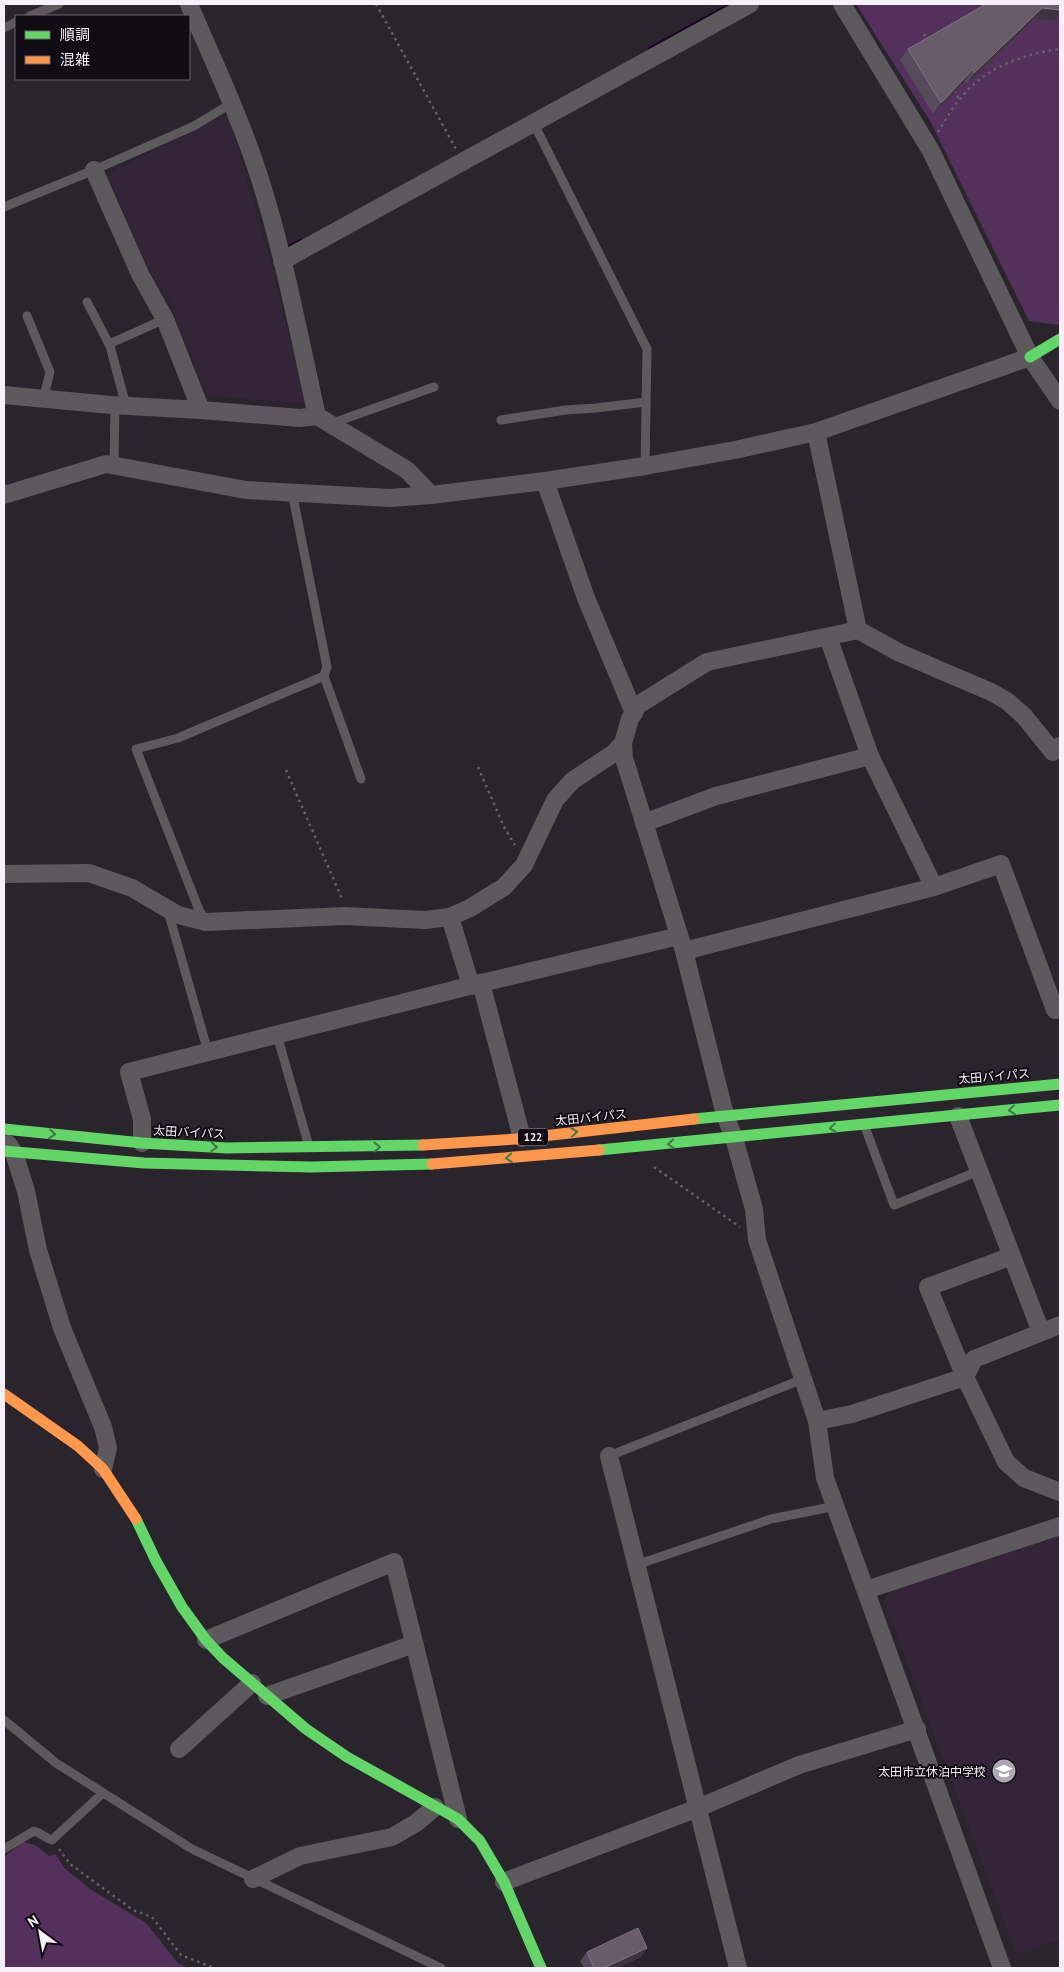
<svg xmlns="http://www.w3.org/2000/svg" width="1064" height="1972" font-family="'PT Sans','Noto Sans JP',sans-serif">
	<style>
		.built { fill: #342437 }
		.green { fill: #54305c }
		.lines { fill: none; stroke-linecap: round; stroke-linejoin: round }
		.stream { stroke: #200327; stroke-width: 4.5 }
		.path { stroke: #666368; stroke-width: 2.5; stroke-dasharray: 2.5 4; stroke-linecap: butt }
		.lane { stroke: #5d5a5d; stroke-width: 9 }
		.street { stroke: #5d5a5d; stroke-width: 18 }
		.fast { stroke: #63d668; stroke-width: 11 }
		.slow { stroke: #ff974d; stroke-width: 11 }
		.wall { fill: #574a5a }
		.shaded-wall { fill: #3e3440 }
		.building { fill: #685c6b; stroke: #7f7382 }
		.oneway { stroke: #3e7b42 }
		.labels { text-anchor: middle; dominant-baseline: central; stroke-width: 4; stroke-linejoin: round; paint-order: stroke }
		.shield { fill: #110c13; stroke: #b2abb5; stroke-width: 1 }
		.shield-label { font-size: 11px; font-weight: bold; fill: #f7effa }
		.street-label { font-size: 12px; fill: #f7effa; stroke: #110c13 }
		.poi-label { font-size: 12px; fill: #f7effa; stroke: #110c13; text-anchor: end }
	</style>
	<rect width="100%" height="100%" fill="#2a242c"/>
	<g class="built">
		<path d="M228 113 269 256 306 403 207 396 168 299 149 269 107 174Z"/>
		<path d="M1060 1533V1940L1017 1955 884 1602 890 1590Z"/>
	</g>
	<g class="green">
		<path d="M856 4H1060V325L1029 321 930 121Z"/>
		<path d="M24 1842 35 1845 49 1856 56 1854 64 1868 90 1889 146 1923 178 1963 188 1968H4V1856Z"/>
	</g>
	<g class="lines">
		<g class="stream">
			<path d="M650 49 732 4"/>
			<path d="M289 247 301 241"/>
		</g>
		<g class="path">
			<path d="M376 4 456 149"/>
			<path d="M924 34 928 41"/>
			<path d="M954 90 959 99"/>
			<path d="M938 132C945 121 951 110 959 100 983 68 1023 54 1060 49"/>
			<path d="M478 767 505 829 515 845"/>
			<path d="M286 770 343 901"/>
			<path d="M654 1167 740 1227"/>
			<path d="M59 1849 70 1864 133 1910 152 1917 181 1955 214 1968"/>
		</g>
		<g class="lane">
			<path d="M30 16 59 4"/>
			<path d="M4 28 16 22"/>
			<path d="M533 122 647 349 645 466"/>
			<path d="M4 207 94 170 194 126 232 103"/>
			<path d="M87 302 110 346 126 406"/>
			<path d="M27 316 50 372 43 400"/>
			<path d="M109 344 165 319"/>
			<path d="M501 420 566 410 596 408 646 402"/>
			<path d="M330 424 434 387"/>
			<path d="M114 466 115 405"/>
			<path d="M296 494 294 502 327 667 324 676 361 779"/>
			<path d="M168 911 208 1052"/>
			<path d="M206 922 199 910 136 749 178 738 324 676"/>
			<path d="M277 1035 308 1143"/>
			<path d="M865 1127 894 1205 979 1171"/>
			<path d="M609 1456 803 1379"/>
			<path d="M636 1565 771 1519 836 1506"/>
			<path d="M4 1720 56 1763 192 1849 441 1968"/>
			<path d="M4 1849 34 1831C41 1833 45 1838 52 1840L103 1793"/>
		</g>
		<g class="street">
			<path d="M189 4C213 61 240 117 259 176 284 254 299 336 317 416L407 470 431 495"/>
			<path d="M842 4 931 151 1030 357 1060 401"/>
			<path d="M94 170 140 274 165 319 201 410"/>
			<path d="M282 261 750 4"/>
			<path d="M4 395 111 405 201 410 300 418 317 416"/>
			<path d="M816 432 858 630"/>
			<path d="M545 481 586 598 634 713"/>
			<path d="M4 495 106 464 246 490 390 498 431 495 545 481 645 466 735 450 816 432 1030 357"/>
			<path d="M828 637 870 756 934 887"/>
			<path d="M644 823 716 796 870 756"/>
			<path d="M4 874 89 873 132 888 178 915 206 922 345 916 425 920 450 917 470 908 504 887 524 865 555 800 572 781 614 753 623 743"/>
			<path d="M450 917 471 986"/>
			<path d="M684 951 934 887 1001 864 1055 1010 1060 1008"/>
			<path d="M481 983 522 1138"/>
			<path d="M958 1116 1041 1332"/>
			<path d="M142 1143V1119L129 1072 477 984 679 936"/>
			<path d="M8 1144 14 1153 26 1191 38 1250 62 1328 103 1427 108 1448 103 1469"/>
			<path d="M1012 1256 928 1287 965 1377 1006 1462 1024 1478 1060 1492"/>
			<path d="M817 1421 852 1414 965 1377 974 1359 1060 1325"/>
			<path d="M609 1456 738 1968"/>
			<path d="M866 1590 1060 1526"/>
			<path d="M206 1640 394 1562 458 1819"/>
			<path d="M267 1696 414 1644"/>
			<path d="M179 1749 252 1683"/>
			<path d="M253 1879 300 1856 392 1837 416 1823 435 1807"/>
			<path d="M504 1882 698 1808 799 1765 917 1729"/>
			<path d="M1002 1968 825 1478 817 1421 757 1240 754 1209 734 1138 725 1115 684 951 624 758 623 743 630 719 638 705 707 662 858 630 900 653 991 692 1007 701 1024 716 1053 752 1060 746"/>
		</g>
		<g class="fast">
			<path d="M1030 357 1060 339"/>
			<path d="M694 1119 1060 1084"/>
			<path d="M4 1129 142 1143 227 1148 423 1145"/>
			<path d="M599 1150 1060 1105"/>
			<path d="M4 1151 144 1163 311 1167 432 1164"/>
			<path d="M136 1519 156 1561 182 1607 206 1640 223 1658 306 1729 347 1757 458 1819 480 1841 504 1882 541 1968"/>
		</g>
		<g class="slow">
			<path d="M423 1145 516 1139 694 1119"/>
			<path d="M432 1164 599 1150"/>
			<path d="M4 1394 78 1446 103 1469 136 1519"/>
		</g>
	</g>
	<g class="wall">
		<path d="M1060 4V20L1050 21 1034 19 967 84 965 81 933 114 900 60 908 49Z"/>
		<path d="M587 1952 641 1957 617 1968H584L580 1961Z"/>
	</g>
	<g class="shaded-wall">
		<path d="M1042 8 1060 10V20L1050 21 1034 19 967 84 974 73Z"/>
		<path d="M973 69 965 81 933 114 941 103Z"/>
		<path d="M647 1948 641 1957 617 1968H604Z"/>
	</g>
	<g class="building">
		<path d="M986 4H1060V10L1042 8 974 73 973 69 941 103 908 49Z"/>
		<path d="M638 1928 647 1948 604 1968H594L587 1952Z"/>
	</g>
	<defs><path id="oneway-chevron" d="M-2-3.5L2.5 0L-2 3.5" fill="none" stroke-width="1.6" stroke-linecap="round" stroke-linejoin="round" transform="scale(1.25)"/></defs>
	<g class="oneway">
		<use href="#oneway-chevron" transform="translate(1012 1110) rotate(174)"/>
		<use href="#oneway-chevron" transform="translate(833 1128) rotate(174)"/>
		<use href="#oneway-chevron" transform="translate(574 1132) rotate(-6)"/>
		<use href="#oneway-chevron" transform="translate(52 1134) rotate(6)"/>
		<use href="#oneway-chevron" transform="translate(671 1144) rotate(175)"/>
		<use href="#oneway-chevron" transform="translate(214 1147) rotate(3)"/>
		<use href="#oneway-chevron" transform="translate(377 1147) rotate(-1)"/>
		<use href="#oneway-chevron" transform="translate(509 1158) rotate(176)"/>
	</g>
	<defs>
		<symbol id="school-disc" viewBox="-11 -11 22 22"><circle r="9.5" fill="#afa8b2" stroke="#110c13"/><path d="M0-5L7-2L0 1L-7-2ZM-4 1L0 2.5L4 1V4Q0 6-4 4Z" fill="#fff"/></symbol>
	</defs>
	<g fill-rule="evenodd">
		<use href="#school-disc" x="990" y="1757" width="28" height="28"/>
	</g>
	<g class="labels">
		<rect class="shield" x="518" y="1128.5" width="30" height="17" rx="4"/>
		<g class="shield-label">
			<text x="533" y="1137">122</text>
		</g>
		<g class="street-label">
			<text transform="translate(994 1076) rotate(-5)">太田バイパス</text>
			<text transform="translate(591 1117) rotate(-6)">太田バイパス</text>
			<text transform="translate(189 1132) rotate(3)">太田バイパス</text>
		</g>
		<g class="poi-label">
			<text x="986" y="1771">太田市立休泊中学校</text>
		</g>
	</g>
	<rect width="1064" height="1972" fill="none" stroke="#f7effa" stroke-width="10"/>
	<rect x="15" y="15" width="175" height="65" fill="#110c13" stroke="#6d676f"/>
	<rect x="25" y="31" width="25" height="8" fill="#63d668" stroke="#6d676f"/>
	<text x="60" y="40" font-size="15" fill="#f7effa">順調</text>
	<rect x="25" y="56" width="25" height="8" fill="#ff974d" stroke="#6d676f"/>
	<text x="60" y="65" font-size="15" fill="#f7effa">混雑</text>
	<g transform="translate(40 1932) rotate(328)" stroke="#110c13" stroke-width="4" paint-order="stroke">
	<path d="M0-4L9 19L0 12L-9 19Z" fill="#f7effa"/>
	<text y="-8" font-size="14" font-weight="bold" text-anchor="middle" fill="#f7effa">N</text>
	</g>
</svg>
